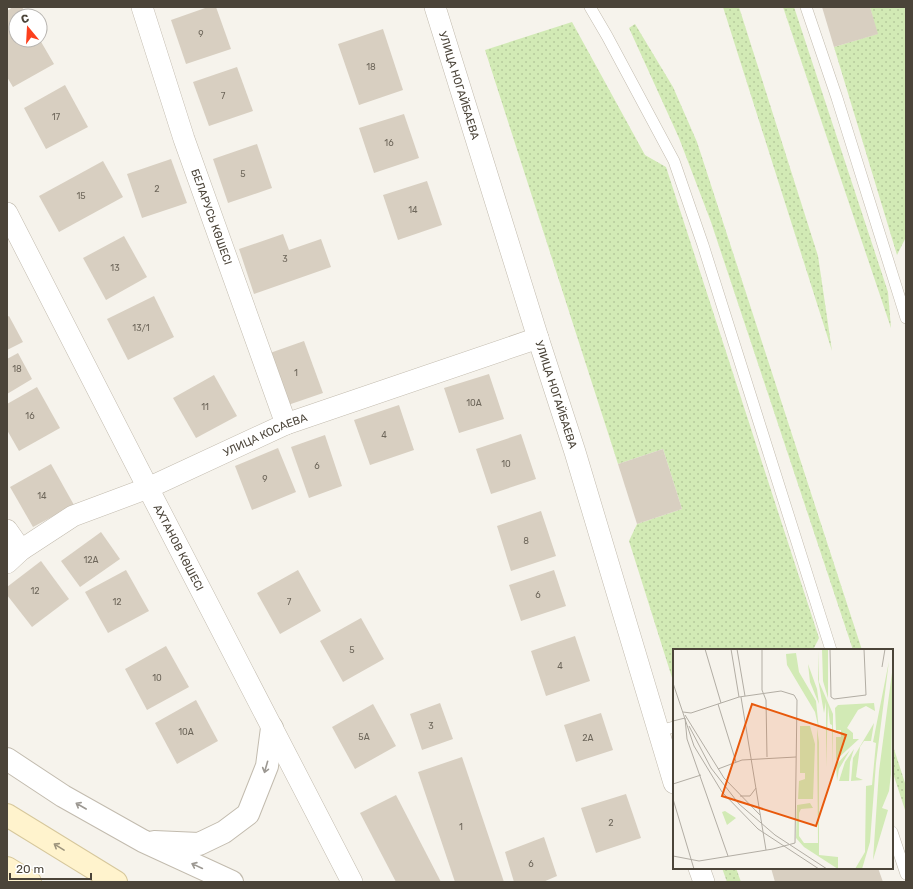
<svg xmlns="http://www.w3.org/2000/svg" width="913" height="889" font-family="Rubik,sans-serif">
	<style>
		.grass { fill: url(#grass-dots) }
		.building { fill: #d8cfc1 }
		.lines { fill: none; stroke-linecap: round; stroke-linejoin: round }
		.service-casing { stroke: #c2bbae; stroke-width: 12 }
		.minor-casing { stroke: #c2bbae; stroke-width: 22 }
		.tertiary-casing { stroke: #c2bbae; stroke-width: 24 }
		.secondary-casing { stroke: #d6c79b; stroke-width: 24 }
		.service { stroke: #fff; stroke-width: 11 }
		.minor { stroke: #fff; stroke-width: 21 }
		.tertiary { stroke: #fff; stroke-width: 22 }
		.secondary { stroke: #fff3cd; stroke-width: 22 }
		.oneway { stroke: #9c9892 }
		.oneway2 { stroke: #9c937c }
		.labels { text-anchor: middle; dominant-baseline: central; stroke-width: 3.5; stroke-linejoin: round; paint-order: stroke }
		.number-label { font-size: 9px; fill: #6e675b }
		.street-label { font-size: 11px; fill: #4b4439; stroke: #fff }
		.inset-road { fill: none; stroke: #b2ada4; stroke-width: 1 }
		.view { fill: #e8590c; fill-opacity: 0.15; stroke: #e8590c; stroke-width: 2 }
		.inset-edge { fill: none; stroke: #4b4439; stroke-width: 2 }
	</style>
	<defs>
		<pattern id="grass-dots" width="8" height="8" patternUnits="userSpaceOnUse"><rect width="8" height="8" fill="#d2eab5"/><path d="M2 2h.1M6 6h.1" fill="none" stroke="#b6ca9c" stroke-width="1.8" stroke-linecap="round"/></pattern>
	</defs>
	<rect width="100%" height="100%" fill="#f6f3ec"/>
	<g class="grass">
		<path d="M723 7H739L818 256 832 351Z"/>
		<path d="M783 7H794L888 292 891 328Z"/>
		<path d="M870 7H906V237L897 255 834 47 877 34Z"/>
		<path d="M572 22 645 155 666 167 819 638 813 650H674V684L629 541 637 524 682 509 663 449 618 464 485 50Z"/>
		<path d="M635 24 673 87 697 142 862 650H853L711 222 679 138 629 28Z"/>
		<path d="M892 743 906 786V813L892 770Z"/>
		<path d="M722 868H736L741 882H727Z"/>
	</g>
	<g class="building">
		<path d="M13 7H22L27 16H16V40H40L54 64 13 87 7 77V11Z"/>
		<path d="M208 7H216L231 49 186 64 171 20Z"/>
		<path d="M822 7H870L878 34 834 47Z"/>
		<path d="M383 29 403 90 359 105 338 44Z"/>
		<path d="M237 67 253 111 209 126 193 82Z"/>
		<path d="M65 85 88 127 46 149 24 108Z"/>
		<path d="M404 114 419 158 374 173 359 128Z"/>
		<path d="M257 144 272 188 228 203 213 159Z"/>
		<path d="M171 159 187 203 142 218 127 174Z"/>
		<path d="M103 161 123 197 59 232 39 196Z"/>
		<path d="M427 181 442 225 398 240 383 195Z"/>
		<path d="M283 234 289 250 321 239 331 267 254 294 239 249Z"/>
		<path d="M124 236 147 277 106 300 83 258Z"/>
		<path d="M154 296 174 337 128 360 107 319Z"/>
		<path d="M9 316 23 342 7 350V317Z"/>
		<path d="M304 341 323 393 288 405 270 353Z"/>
		<path d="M18 353 32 379 7 394V359Z"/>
		<path d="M489 374 504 419 459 433 444 388Z"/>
		<path d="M214 375 237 416 196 438 173 398Z"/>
		<path d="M37 387 60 428 19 451 7 430V404Z"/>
		<path d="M399 405 414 450 370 465 354 420Z"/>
		<path d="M521 434 536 479 491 494 476 449Z"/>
		<path d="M325 435 342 486 309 498 291 447Z"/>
		<path d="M278 448 296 492 252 510 235 466Z"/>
		<path d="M663 449 682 509 637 524 618 464Z"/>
		<path d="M51 464 74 505 33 527 10 487Z"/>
		<path d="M541 511 556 556 511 571 497 526Z"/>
		<path d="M101 532 120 559 80 587 61 561Z"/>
		<path d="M41 561 69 599 32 627 7 595V587Z"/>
		<path d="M126 570 149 611 108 633 85 592Z"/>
		<path d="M298 570 321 611 280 634 257 593Z"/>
		<path d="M554 570 566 606 521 621 509 585Z"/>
		<path d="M361 618 384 659 343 682 320 641Z"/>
		<path d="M575 636 590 681 546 696 531 651Z"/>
		<path d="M166 646 189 687 147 710 125 669Z"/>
		<path d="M196 700 218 741 177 764 155 723Z"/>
		<path d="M440 703 453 739 422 750 410 714Z"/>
		<path d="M373 704 396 746 355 769 332 727Z"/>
		<path d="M601 713 613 750 576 762 564 725Z"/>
		<path d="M462 757 504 882H455L418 772Z"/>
		<path d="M626 794 641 838 596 853 581 808Z"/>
		<path d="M396 795 441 882H396L360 813Z"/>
		<path d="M544 837 557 876 543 882H514L505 852Z"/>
		<path d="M771 868H878L883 882H775Z"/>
	</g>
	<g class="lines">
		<defs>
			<g id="service">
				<path d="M590 7 607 36 674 161 703 245 831 650"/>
				<path d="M806 7 837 98 906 318"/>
				<path d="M659 731 674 727"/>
				<path d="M892 832 906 874"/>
			</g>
			<g id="minor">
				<path id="s1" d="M142 7 184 139 286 424"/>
				<path id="s2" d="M435 7 538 338 575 452 674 783"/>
				<path id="s3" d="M7 213 148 488 352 882"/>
				<path d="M7 530 21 550"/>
				<path id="s4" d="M7 563 21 550 73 516 148 488 286 424 538 338"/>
				<path d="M699 868 704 882"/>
			</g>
			<g id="tertiary">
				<path d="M7 759 63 796 143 841 232 882"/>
				<path d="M154 842 199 844 224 832 248 814 267 766 272 728"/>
			</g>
			<g id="secondary">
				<path d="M7 815 116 882"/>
				<path d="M7 868 30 882"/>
			</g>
		</defs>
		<use href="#service" class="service-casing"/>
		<use href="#minor" class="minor-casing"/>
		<use href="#tertiary" class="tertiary-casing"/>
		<use href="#secondary" class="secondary-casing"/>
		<use href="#service" class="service"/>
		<use href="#minor" class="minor"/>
		<use href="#tertiary" class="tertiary"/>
		<use href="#secondary" class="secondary"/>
	</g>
	<defs><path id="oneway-shaft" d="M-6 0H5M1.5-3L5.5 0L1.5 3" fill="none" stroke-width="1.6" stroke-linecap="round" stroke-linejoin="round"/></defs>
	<g class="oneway">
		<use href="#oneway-shaft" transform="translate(266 767) rotate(106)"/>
		<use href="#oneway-shaft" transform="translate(81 806) rotate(-150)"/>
		<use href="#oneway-shaft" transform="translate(197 866) rotate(-155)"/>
	</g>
	<use class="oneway2" href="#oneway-shaft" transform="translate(59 847) rotate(-148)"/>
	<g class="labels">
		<g class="number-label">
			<text x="201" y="34">9</text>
			<text x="371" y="67">18</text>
			<text x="223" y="96">7</text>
			<text x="56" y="117">17</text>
			<text x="389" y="143">16</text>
			<text x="243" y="174">5</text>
			<text x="157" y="189">2</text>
			<text x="81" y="196">15</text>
			<text x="413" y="210">14</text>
			<text x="285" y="259">3</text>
			<text x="115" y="268">13</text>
			<text x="141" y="328">13/1</text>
			<text x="17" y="369">18</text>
			<text x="296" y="373">1</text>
			<text x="474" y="403">10А</text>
			<text x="205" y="407">11</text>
			<text x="30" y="416">16</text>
			<text x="384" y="435">4</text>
			<text x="506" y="464">10</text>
			<text x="317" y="466">6</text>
			<text x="265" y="479">9</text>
			<text x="42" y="496">14</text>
			<text x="526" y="541">8</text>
			<text x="91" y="560">12А</text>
			<text x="35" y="591">12</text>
			<text x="538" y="595">6</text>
			<text x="117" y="602">12</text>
			<text x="289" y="602">7</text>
			<text x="352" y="650">5</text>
			<text x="560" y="666">4</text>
			<text x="157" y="678">10</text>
			<text x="431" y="726">3</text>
			<text x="186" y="732">10А</text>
			<text x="364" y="737">5А</text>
			<text x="588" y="738">2А</text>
			<text x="611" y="823">2</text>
			<text x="461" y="827">1</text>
			<text x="531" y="864">6</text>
		</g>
		<g class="street-label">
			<text stroke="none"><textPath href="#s2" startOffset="82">УЛИЦА НОГАЙБАЕВА</textPath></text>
			<text stroke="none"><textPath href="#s1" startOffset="221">БЕЛАРУСЬ КӨШЕСІ</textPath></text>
			<text stroke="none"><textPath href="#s2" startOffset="406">УЛИЦА НОГАЙБАЕВА</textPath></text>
			<text stroke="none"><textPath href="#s4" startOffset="290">УЛИЦА КОСАЕВА</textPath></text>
			<text stroke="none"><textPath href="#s3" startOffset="376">АХТАНОВ КӨШЕСІ</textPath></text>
		</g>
	</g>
	<g transform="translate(673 649)">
		<rect width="220" height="220" fill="#f6f3ec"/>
		<path d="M149 0H155V49L150 32ZM145 2 146 33 160 65V119L159 76 157 75 155 57 153 119V53L151 64 145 30ZM123 4 126 23 143 52 146 81 142 63 114 16 113 5ZM216 12 203 114 197 193 189 220H182L192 203 193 137 199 136 203 94 200 93ZM135 15 144 40 146 55 137 33ZM201 54 202 62 193 57 185 61 174 79 180 84V90H186L163 111V88H168V81H163L162 59 165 56ZM201 74 198 92H191L187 98 183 128 190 131 178 132 180 109ZM127 77H137L142 95 140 150H125L126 132 132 130V124H127ZM144 79 146 93V206L165 208V220L131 198 123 189 124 156 137 154 140 159 128 160 126 164V187L131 194H145ZM181 100 177 113 176 132H166L172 113ZM177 101 166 120 164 132 163 116Z" fill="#d2eab5"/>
		<path d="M220 16 218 125 216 142 209 159 215 161 200 211 206 122Z" fill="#d2eab5"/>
		<path d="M52 162 63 169 54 176 49 163Z" fill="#d2eab5"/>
		<path class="inset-road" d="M32 0 48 54M58 0 66 48M64 0 72 47M89 0V41L93 51 94 108M157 0 158 48 161 50 193 46 191 0M209 18 212 0M0 34 21 97 49 143 85 180 146 220M68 48 93 201M45 55 63 113M12 66 51 129 87 166M0 72 12 69 14 90 55 207M16 77 38 119 66 155 102 186 154 220M45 120 69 111 123 108M0 135 28 126M67 147H77L83 139M0 150 21 220M0 207 26 212 100 200 122 194 124 51 121 46 108 42 66 48 18 64 10 63"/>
		<path class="view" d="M79 55 173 86 143 177 49 147Z"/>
		<rect width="220" height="220" class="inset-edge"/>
	</g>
	<rect width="913" height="889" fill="none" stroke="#4b4439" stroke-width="16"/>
	<g transform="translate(28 28) rotate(342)"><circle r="19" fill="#ffffff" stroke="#b7b4b0"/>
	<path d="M0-3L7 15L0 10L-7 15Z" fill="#fc3f1d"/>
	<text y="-6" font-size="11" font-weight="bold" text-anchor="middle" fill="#4b4439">С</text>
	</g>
	<path d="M10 873v6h81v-6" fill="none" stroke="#4b4439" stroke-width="2"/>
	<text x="16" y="873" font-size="12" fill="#4b4439" stroke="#ffffff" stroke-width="3" paint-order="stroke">20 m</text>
</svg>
